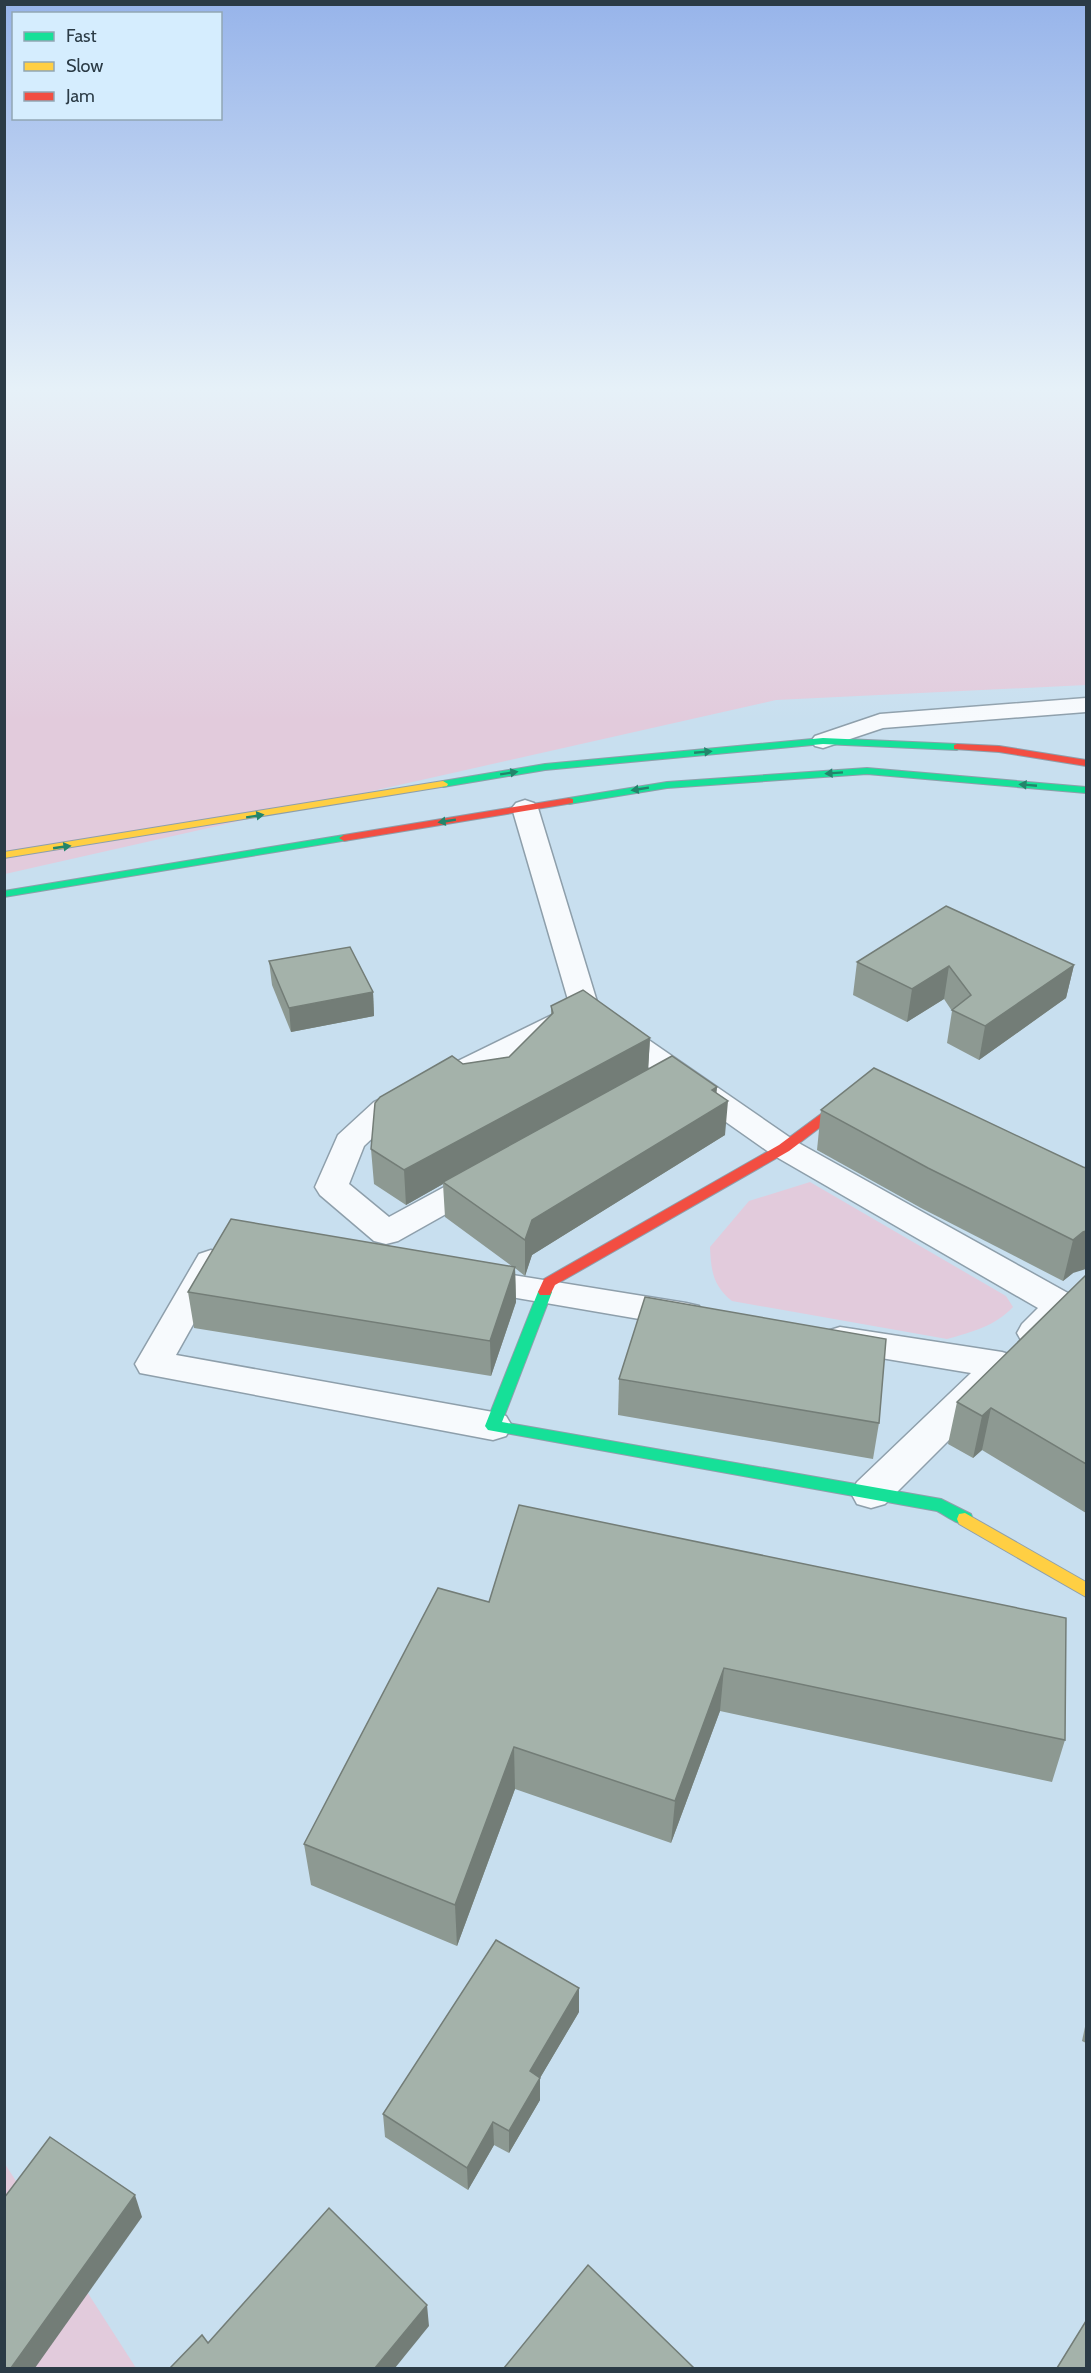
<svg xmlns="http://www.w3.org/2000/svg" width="1091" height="2373" font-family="Cabin,sans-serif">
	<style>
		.green { fill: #e2cbdc }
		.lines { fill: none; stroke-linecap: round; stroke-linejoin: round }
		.street-casing { stroke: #8e9fab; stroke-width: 3 }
		.fast-casing { stroke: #8e9fab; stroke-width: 2 }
		.slow-casing { stroke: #8e9fab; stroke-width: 2 }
		.jam-casing { stroke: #8e9fab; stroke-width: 2 }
		.street { fill: #f7fafd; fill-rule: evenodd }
		.fast { fill: #16e098; fill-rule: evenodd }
		.slow { fill: #ffcf43; fill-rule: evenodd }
		.jam { fill: #f24e42; fill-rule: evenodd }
		.wall { fill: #8d9992 }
		.shaded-wall { fill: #737d77 }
		.building { fill: #a4b2aa; stroke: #737d77; stroke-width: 1.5 }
		.oneway { fill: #22856b }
	</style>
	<rect width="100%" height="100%" fill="#c8dfef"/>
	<g class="green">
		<path d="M4 389H1086V685L776 700 5 874Z"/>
		<path d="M810 1182 1006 1296 1013 1307C995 1326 972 1332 947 1339L732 1301C713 1286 711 1271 710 1247L749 1201Z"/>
		<path d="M5 2164 136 2368H5Z"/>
	</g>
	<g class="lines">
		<defs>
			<g id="street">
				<path d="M1086 698V712L883 728 823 748 815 746 811 741 815 736 880 714Z"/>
				<path d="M525 800 534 803 538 808 598 1005 795 1141 1075 1297 1080 1306C1072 1320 1053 1344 1037 1345 1032 1346 1027 1343 1022 1342L1017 1333 1022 1324 1038 1308 773 1155 581 1020 578 1024 396 1116 364 1146 349 1184 389 1217 470 1173 482 1169 494 1173 498 1180 494 1187 398 1241 386 1244 374 1241 320 1195 315 1187 338 1135 374 1102 558 1012 571 1010 512 808 516 803Z"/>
				<path d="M211 1250 223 1254 228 1262 176 1355 493 1412 506 1416 512 1426 506 1436 493 1440 140 1373 135 1364 199 1254Z"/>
				<path d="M470 1268 686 1303 699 1306 704 1315 699 1324 686 1327 458 1288 453 1280 458 1272Z"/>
				<path d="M840 1327 1002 1352 1015 1356 1020 1365 1015 1374 1004 1378 1006 1380 1000 1389 885 1504 871 1508 857 1504 851 1493 857 1482 971 1373 827 1349 822 1340 827 1331Z"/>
			</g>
			<g id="fast">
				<path d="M823 738 957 744 962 747 957 750 823 744 545 770 443 787 438 784 443 781 545 764Z"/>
				<path d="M867 768 1086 787V793L867 774 667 788 569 804 564 801 569 798 667 782Z"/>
				<path d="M344 835 349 838 348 840 4 897V891Z"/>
				<path d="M545 1287 550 1289 552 1292 502 1422 941 1499 971 1514 973 1519 971 1524C959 1527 947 1516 937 1511L488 1430 485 1426 538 1292 540 1289Z"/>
			</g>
			<g id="slow">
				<path d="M443 781 448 784 447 786 4 858V852Z"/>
				<path d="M965 1513 1086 1582V1597L959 1524 957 1519 959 1514Z"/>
			</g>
			<g id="jam">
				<path d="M957 744 999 746 1086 760V766L999 752 954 749V745Z"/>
				<path d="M569 798 573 799V803L344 841 339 838 344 835Z"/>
				<path d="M856 1090 860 1091 862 1094 860 1097 789 1151 555 1285 550 1295H540L538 1292 544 1279 779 1145 852 1091Z"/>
			</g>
		</defs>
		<use href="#street" class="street-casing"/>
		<use href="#fast" class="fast-casing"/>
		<use href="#slow" class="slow-casing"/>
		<use href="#jam" class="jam-casing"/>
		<use href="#street" class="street"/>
		<use href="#fast" class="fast"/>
		<use href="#slow" class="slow"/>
		<use href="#jam" class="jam"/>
	</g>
	<g class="wall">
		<path d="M269 961 373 992 374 1016 291 1032 272 985Z"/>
		<path d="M857 962 1074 965 1066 998 979 1060 947 1043 952 1011 944 999 907 1022 853 995Z"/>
		<path d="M551 1006 650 1038 648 1069 717 1087 716 1093 725 1135 532 1255 525 1276 515 1268 516 1302 491 1376 194 1328 188 1292 513 1267 445 1217 443 1184 406 1205 374 1184 371 1149 463 1064 509 1057 551 1015Z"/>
		<path d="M821 1110 1083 1167 1073 1273 1063 1281 921 1208 817 1150Z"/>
		<path d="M1086 1275V1513L982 1450 973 1458 948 1444 957 1402Z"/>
		<path d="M619 1379 879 1423 873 1459 618 1415Z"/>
		<path d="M489 1602 1065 1740 1052 1782 720 1711 671 1843 515 1789 457 1946 311 1885 304 1844Z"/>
		<path d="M579 2012 540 2078V2100L509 2153 494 2145 468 2190 385 2137 383 2114Z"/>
		<path d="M1086 2022V2043L1082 2041Z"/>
	</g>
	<g class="shaded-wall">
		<path d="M1074 965 1066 998 979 1060 985 1026Z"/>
		<path d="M949 966 944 999 907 1022 912 989Z"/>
		<path d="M373 992 374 1016 291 1032 289 1008Z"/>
		<path d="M650 1038 648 1072 443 1182V1184L406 1205 404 1170Z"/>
		<path d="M717 1087 715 1108 728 1101 725 1135 532 1255 525 1276V1240L532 1220Z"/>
		<path d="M1086 1231V1269L1073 1273 1063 1281 1073 1240 1083 1232Z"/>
		<path d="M515 1267 516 1302 491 1376 490 1341Z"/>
		<path d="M991 1408 982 1450 973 1458 982 1416Z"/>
		<path d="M724 1668 720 1711 671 1843 675 1801Z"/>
		<path d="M514 1747 515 1789 457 1946 455 1905Z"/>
		<path d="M579 1988V2012L540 2078V2100L509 2153V2131L530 2071Z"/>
		<path d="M493 2122 494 2145 468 2190 467 2168Z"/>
		<path d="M135 2195 142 2217 35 2368H11Z"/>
		<path d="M427 2305 429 2326 395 2368H375Z"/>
	</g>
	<g class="building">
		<path d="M946 906 1074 965 985 1026 952 1010 971 995 949 966 912 989 857 962Z"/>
		<path d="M350 947 373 992 289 1008 269 961Z"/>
		<path d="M583 990 650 1038 404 1170 371 1149 375 1103 380 1097 452 1056 463 1064 509 1057 553 1013 551 1006Z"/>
		<path d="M672 1056 717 1087 712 1090 728 1101 532 1220 525 1240 443 1182Z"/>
		<path d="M874 1068 1083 1167 1086 1168V1231L1083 1232 1073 1240 928 1168 821 1110Z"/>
		<path d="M231 1219 515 1267 490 1341 188 1292Z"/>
		<path d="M1086 1275V1464L991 1408 982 1416 957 1402Z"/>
		<path d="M645 1297 886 1339 879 1423 619 1379Z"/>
		<path d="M519 1505 1066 1618 1065 1740 724 1668 675 1801 514 1747 455 1905 304 1844 438 1588 489 1602Z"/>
		<path d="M496 1940 579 1988 530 2071 540 2078 509 2131 493 2122 467 2168 383 2114Z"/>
		<path d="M50 2137 135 2195 11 2368H4V2198Z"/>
		<path d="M329 2208 427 2305 375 2368H170L202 2335 208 2343Z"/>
		<path d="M588 2265 694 2368H504Z"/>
		<path d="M1086 2321V2368H1057Z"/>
	</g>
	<defs><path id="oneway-solid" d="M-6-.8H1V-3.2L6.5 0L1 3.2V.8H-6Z" transform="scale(1.5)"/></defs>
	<g class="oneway">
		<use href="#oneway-solid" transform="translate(703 752) rotate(-5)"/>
		<use href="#oneway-solid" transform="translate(509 773) rotate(-9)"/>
		<use href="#oneway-solid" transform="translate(834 773) rotate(176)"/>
		<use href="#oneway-solid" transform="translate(1028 785) rotate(-175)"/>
		<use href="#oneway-solid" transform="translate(640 789) rotate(171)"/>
		<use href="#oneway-solid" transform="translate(255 816) rotate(-9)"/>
		<use href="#oneway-solid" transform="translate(447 821) rotate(171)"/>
		<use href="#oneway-solid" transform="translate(62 847) rotate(-8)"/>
	</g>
	<linearGradient id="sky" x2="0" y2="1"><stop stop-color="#97b4ea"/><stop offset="0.54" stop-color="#e6f1f8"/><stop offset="1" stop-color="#e6f1f8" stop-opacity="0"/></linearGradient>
	<rect width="1091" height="721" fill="url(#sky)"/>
	<rect width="1091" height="2373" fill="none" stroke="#2b3b46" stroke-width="12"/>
	<rect x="12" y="12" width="210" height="108" fill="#d5edfe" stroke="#91a6b4" stroke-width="1.5"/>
	<rect x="24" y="32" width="30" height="9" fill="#16e098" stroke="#91a6b4" stroke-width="1.5"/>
	<text x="66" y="42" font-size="18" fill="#2b3b46">Fast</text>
	<rect x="24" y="62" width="30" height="9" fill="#ffcf43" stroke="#91a6b4" stroke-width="1.5"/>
	<text x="66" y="72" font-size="18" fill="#2b3b46">Slow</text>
	<rect x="24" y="92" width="30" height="9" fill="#f24e42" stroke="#91a6b4" stroke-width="1.5"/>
	<text x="66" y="102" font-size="18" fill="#2b3b46">Jam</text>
</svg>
